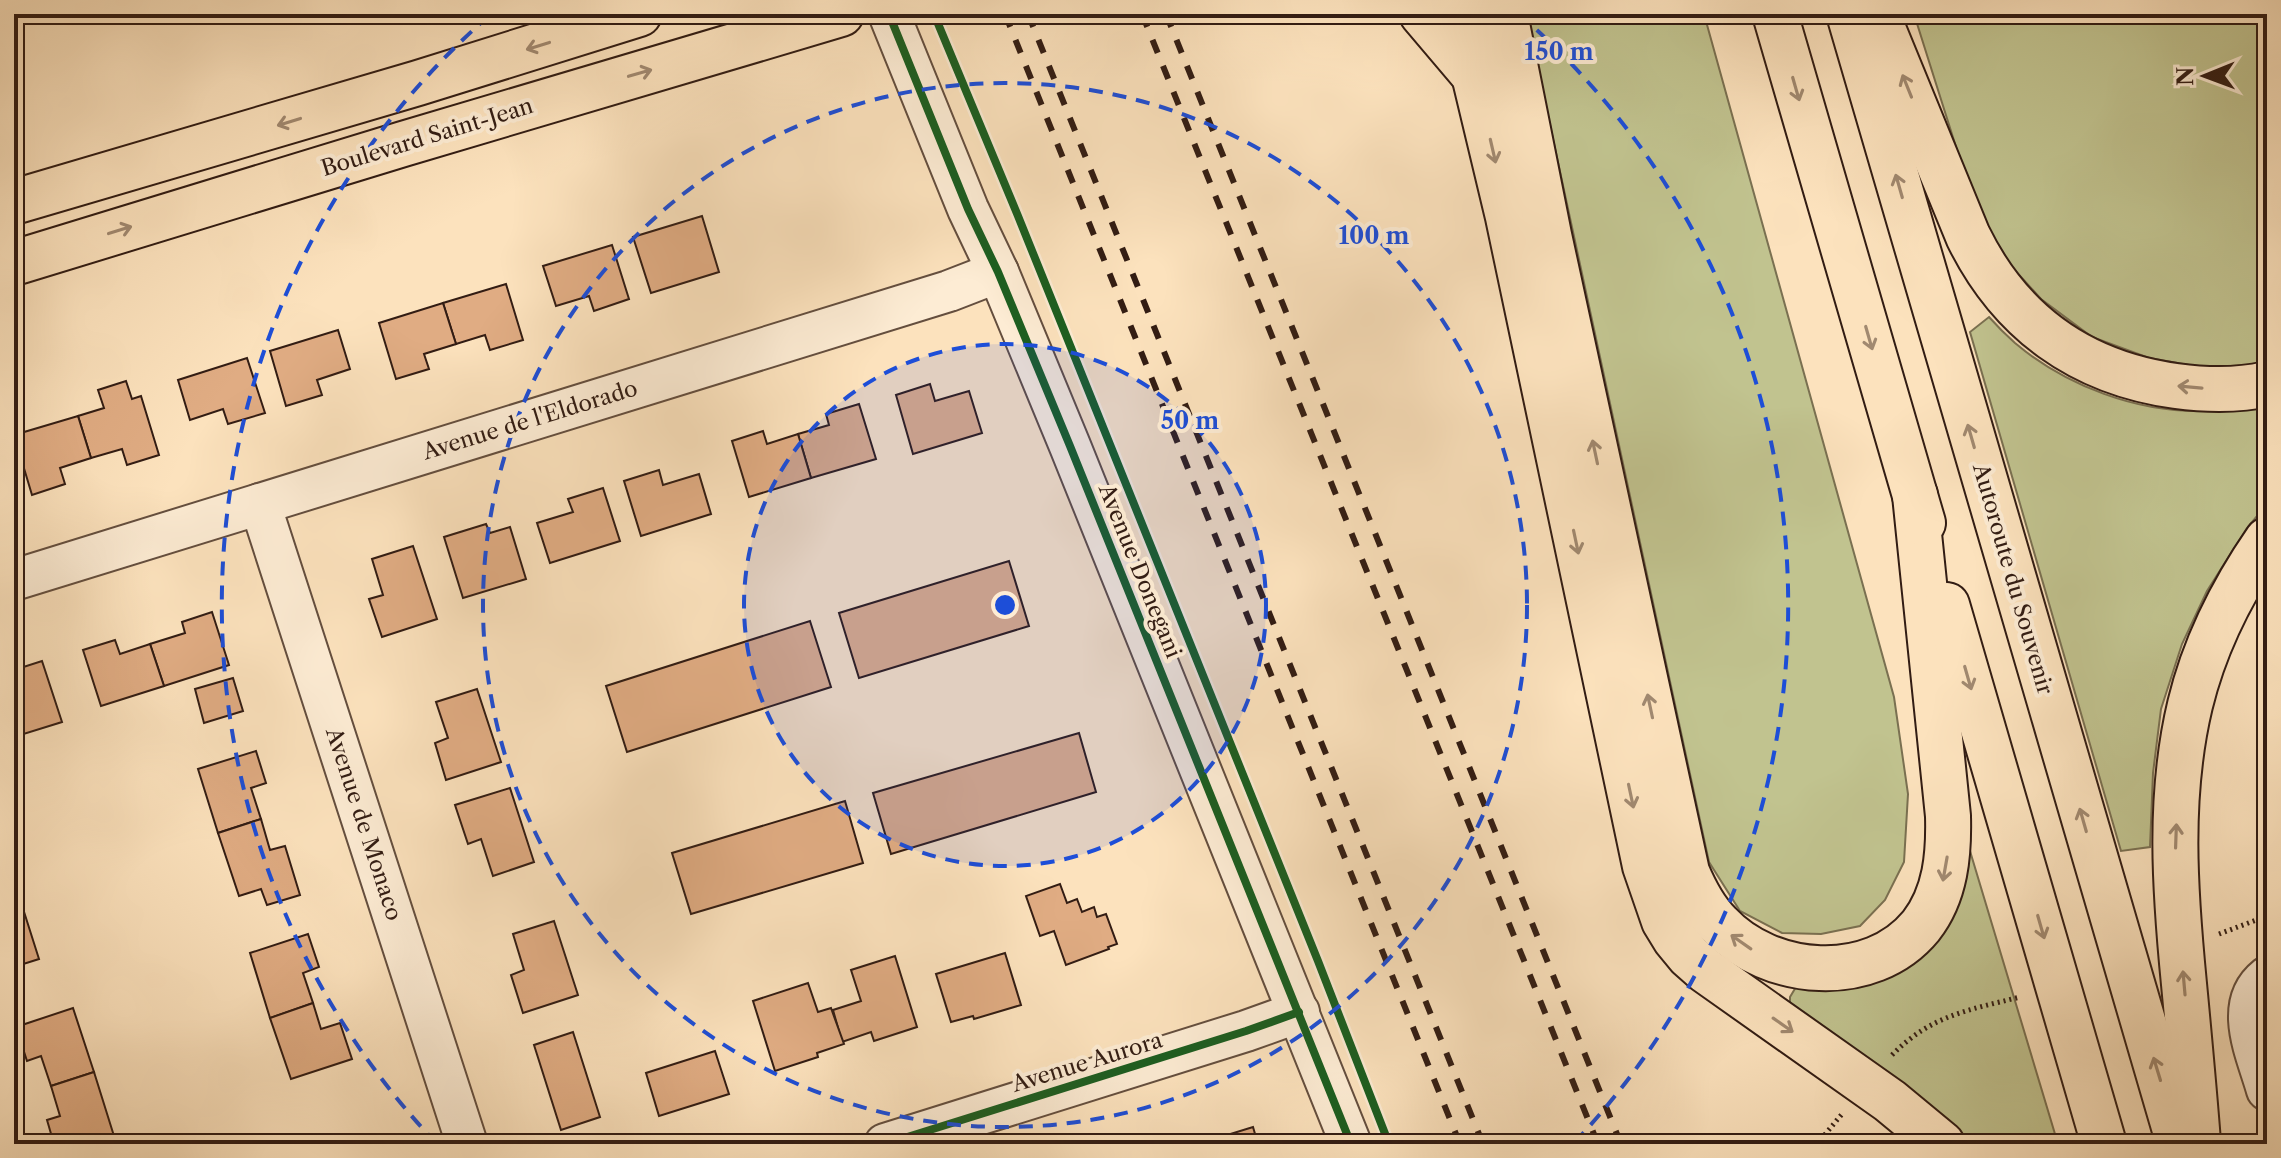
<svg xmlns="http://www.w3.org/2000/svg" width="2281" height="1158" font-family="'Libre Caslon Text',serif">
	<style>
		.green { fill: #c1c38f; stroke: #7a7051; stroke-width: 2 }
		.building { fill: #e0ac83; stroke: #321c13; stroke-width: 2 }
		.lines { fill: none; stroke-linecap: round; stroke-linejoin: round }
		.minor-casing { stroke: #644e3e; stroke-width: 44 }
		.major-casing { stroke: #321c13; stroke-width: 48 }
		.highway-casing { stroke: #321c13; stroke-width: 48 }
		.path { stroke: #321c13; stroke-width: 5; stroke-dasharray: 2 4; stroke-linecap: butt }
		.minor { stroke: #fdecd4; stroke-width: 40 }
		.major { stroke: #fce2bd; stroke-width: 44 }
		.highway { stroke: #fce2bd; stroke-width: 44 }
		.rail { stroke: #321c13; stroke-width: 6; stroke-dasharray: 14 14; stroke-linecap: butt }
		.cycleway-casing { stroke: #fdecd4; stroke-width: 13 }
		.cycleway { stroke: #1b5e20; stroke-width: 8 }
		.oneway { stroke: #a18970 }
		.ring { fill: none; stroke: #1d4ed8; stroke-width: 4; stroke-dasharray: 14 10 }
		.labels { text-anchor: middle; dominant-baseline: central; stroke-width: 8; stroke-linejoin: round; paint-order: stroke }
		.street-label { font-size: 22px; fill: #321c13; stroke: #fdecd4 }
		.centre { fill: #1d4ed8; stroke: #fdecd4; stroke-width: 4 }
		.ring-label { font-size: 24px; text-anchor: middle; font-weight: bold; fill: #1d4ed8; stroke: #fdecd4; stroke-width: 8; stroke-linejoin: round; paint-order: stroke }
	</style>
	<rect width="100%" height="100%" fill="#fce2bd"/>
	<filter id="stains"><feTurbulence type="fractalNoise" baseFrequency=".0025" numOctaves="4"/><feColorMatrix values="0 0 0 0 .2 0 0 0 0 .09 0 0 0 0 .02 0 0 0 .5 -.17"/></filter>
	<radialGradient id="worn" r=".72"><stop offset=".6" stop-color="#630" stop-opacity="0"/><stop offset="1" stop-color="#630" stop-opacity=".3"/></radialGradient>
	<g class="green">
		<path d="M1526 14H1704L1894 697 1908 794 1904 862 1885 900 1860 926 1821 934 1782 933 1740 911 1709 862Z"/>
		<path d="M1914 14H2267V361L2254 365 2200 367 2149 358 2092 337 2041 299 2001 255 1975 207Z"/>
		<path d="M1989 317C1997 326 2006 335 2015 343 2066 386 2138 413 2205 411 2226 411 2247 407 2267 405V504L2247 528 2207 591 2182 644 2161 709 2153 773 2150 847 2121 851 1970 332Z"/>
		<path d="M1967 841 2058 1144H1959L1790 1005V997L1796 987 1858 983Z"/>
	</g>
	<g class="building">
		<path d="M702 216 719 272 651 293 633 237Z"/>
		<path d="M612 245 629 299 594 311 589 296 556 306 543 266Z"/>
		<path d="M506 284 523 340 490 350 485 335 456 344 443 303Z"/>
		<path d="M443 303 456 344 424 354 429 369 396 379 379 323Z"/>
		<path d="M338 330 350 369 317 380 322 395 286 406 270 351Z"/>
		<path d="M247 358 265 413 228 424 223 409 190 420 178 380Z"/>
		<path d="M126 381 132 399 141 396 159 455 127 465 122 449 91 458 78 416 104 408 98 390Z"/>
		<path d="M930 384 935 401 969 391 982 433 913 454 896 395Z"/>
		<path d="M859 404 876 459 811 478 798 434 829 425 826 414Z"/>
		<path d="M78 416 91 458 60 468 65 484 32 495 14 435Z"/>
		<path d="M763 431 767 444 798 434 811 478 749 497 732 441Z"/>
		<path d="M659 470 663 485 699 474 711 514 641 536 624 481Z"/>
		<path d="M603 488 620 541 550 563 537 523 573 512 568 499Z"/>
		<path d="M486 524 490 533 510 527 526 579 463 598 444 537Z"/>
		<path d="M413 546 437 619 382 637 369 599 383 595 372 559Z"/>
		<path d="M1009 561 1029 626 859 678 839 613Z"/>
		<path d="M212 612 229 665 164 686 150 644 185 633 182 622Z"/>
		<path d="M810 621 831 687 627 752 606 686Z"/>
		<path d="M115 640 120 654 150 644 164 686 101 706 83 650Z"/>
		<path d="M42 661 62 722 14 737V670Z"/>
		<path d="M233 678 243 711 204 723 195 689Z"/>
		<path d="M477 689 501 762 446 780 435 743 448 738 436 702Z"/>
		<path d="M1079 733 1096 792 891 854 873 793Z"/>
		<path d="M256 751 266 783 251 788 261 819 218 833 198 769Z"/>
		<path d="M510 788 534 862 493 876 481 839 468 844 455 805Z"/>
		<path d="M845 801 863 863 691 914 672 853Z"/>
		<path d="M261 819 270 850 285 846 300 895 267 905 261 889 239 896 218 833Z"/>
		<path d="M1060 884 1067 903 1077 899 1082 912 1094 907 1097 917 1106 914 1117 944 1108 947 1109 949 1066 965 1054 931 1040 936 1026 896Z"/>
		<path d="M19 896 39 959 14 967V897Z"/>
		<path d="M554 921 578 995 523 1013 511 975 524 970 513 934Z"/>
		<path d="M308 934 319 967 303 973 313 1003 270 1018 250 953Z"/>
		<path d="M1005 953 1021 1005 974 1019 973 1016 951 1022 936 974Z"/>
		<path d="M895 956 917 1027 874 1041 871 1032 842 1042 833 1010 861 1001 851 970Z"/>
		<path d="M808 983 818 1012 831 1008 844 1044 817 1053 818 1057 775 1071 753 1001Z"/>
		<path d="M313 1003 321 1029 340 1023 352 1059 291 1079 270 1018Z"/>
		<path d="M73 1008 94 1072 51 1086 41 1056 27 1061 16 1027Z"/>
		<path d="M573 1032 600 1117 561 1130 534 1045Z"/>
		<path d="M715 1051 729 1094 659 1116 646 1073Z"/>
		<path d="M94 1072 114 1136 88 1144H54L47 1120 60 1116 51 1086Z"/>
		<path d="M1253 1127 1258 1144H1198Z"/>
		<path d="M374 1135V1144H321V1136Z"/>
	</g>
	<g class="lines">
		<defs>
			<g id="minor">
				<path d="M889 14 968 209 998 272 1070 446 1351 1144"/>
				<path d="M260 504 467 1144"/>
				<path d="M14 580 949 291 998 272"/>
				<path d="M2267 977C2232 1005 2257 1054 2267 1090"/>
				<path d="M885 1144 1246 1031 1299 1012"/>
			</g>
			<g id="major">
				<path d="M14 202 418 83 639 14"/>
				<path d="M14 263 403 144 841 14"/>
			</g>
			<g id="highway">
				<path d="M1422 14 1472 73"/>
				<path d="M1462 14 1474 75 1508 217 1645 866 1664 921 1675 939 1689 956 1706 971 1890 1101 1942 1144"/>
				<path d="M1505 14 1549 235 1687 872C1695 891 1704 909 1719 924 1769 978 1871 987 1921 926 1946 894 1949 854 1948 816L1915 495"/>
				<path d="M1775 14 1923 523"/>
				<path d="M1849 14 2179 1144"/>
				<path d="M1877 14 1968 236C2010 322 2081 373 2176 386 2206 390 2237 391 2267 384"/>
				<path d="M1947 605 2104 1144"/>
				<path d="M2198 1142C2194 1089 2189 1037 2184 984 2175 892 2168 797 2190 705 2204 647 2233 589 2267 540"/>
			</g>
		</defs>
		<use href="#minor" class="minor-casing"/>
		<use href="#major" class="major-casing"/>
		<use href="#highway" class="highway-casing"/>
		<g class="path">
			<path d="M2267 906 2260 919 2267 936"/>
			<path d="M2219 934 2267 916"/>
			<path d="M1892 1055C1931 1015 1969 1010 2020 997"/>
			<path d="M1479 1144 1501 1142 1502 1144"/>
			<path d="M1817 1144 1842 1114"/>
		</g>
		<use href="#minor" class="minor"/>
		<use href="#major" class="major"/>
		<use href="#highway" class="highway"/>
		<g class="rail">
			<path d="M1005 14 1460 1144"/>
			<path d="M1028 14 1483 1144"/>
			<path d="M1142 14 1598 1144"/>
			<path d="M1166 14 1621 1144"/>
		</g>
		<defs>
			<g id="cycleway">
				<path d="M889 14 968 209 998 272 1070 446 1351 1144"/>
				<path d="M934 14 1018 216 1318 961 1389 1144"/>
				<path d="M885 1144 1246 1031 1299 1012"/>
			</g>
		</defs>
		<use href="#cycleway" class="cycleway-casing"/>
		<use href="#cycleway" class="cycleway"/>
	</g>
	<defs><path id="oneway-shaft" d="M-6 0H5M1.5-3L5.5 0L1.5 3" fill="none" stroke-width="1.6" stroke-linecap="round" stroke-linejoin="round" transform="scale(2)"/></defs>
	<g class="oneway">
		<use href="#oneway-shaft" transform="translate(538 46) rotate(163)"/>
		<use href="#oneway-shaft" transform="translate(640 73) rotate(-16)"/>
		<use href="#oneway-shaft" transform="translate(1907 86) rotate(-112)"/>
		<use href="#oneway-shaft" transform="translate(1796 89) rotate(74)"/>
		<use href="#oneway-shaft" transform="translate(289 122) rotate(163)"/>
		<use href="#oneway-shaft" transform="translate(1493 151) rotate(77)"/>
		<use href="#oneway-shaft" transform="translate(1899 186) rotate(-106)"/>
		<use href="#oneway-shaft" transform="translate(120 230) rotate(-17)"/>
		<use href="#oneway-shaft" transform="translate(1869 338) rotate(74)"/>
		<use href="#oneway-shaft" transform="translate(2190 387) rotate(-175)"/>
		<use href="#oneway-shaft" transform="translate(1971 436) rotate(-106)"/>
		<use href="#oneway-shaft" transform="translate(1595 452) rotate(-102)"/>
		<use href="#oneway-shaft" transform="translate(1576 542) rotate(78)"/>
		<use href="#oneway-shaft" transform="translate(1968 678) rotate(74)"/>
		<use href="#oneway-shaft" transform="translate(1650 706) rotate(-102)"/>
		<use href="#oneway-shaft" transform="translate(1631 796) rotate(78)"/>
		<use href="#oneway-shaft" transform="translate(2083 820) rotate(-106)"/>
		<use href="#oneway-shaft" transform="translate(2176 836) rotate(-88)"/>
		<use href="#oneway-shaft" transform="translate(1945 869) rotate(100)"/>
		<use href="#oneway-shaft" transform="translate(2041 927) rotate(74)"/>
		<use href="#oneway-shaft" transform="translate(1741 942) rotate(-145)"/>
		<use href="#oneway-shaft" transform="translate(2184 983) rotate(-95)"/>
		<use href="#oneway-shaft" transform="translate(1783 1025) rotate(35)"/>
		<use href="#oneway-shaft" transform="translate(2157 1069) rotate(-107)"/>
	</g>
	<circle cx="1005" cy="605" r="261" fill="#1d4ed8" fill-opacity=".12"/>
	<g class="ring">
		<circle cx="1005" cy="605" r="261"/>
		<circle cx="1005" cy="605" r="522"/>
		<path d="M437 1144A783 783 0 0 1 491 14M1519 14A783 783 0 0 1 1573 1144"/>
	</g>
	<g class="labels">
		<g class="street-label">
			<text transform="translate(427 137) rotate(-17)">Boulevard Saint-Jean</text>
			<text transform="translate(530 420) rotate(-17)">Avenue de l'Eldorado</text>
			<text transform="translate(1140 571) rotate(68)">Avenue Donegani</text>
			<text transform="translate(2013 579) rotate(74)">Autoroute du Souvenir</text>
			<text transform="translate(364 824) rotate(72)">Avenue de Monaco</text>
			<text transform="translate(1087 1062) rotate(-17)">Avenue Aurora</text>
		</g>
	</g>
	<circle cx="1005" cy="605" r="12" class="centre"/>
	<g class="ring-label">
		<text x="1559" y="60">150 m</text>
		<text x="1374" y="244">100 m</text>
		<text x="1190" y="429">50 m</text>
	</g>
	<rect width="2281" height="1158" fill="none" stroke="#fce2bd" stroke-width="48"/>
	<rect x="16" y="16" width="2249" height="1126" fill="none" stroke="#321c13" stroke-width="4"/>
	<rect x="24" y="24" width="2233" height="1110" fill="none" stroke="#321c13" stroke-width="2"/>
	<g transform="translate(2205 76) rotate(269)" stroke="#fdecd4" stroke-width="6" paint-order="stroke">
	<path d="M0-6L14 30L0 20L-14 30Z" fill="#321c13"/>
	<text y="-12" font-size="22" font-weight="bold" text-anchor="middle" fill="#321c13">N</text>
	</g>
	<rect width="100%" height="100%" filter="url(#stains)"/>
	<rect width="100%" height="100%" fill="url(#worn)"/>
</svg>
